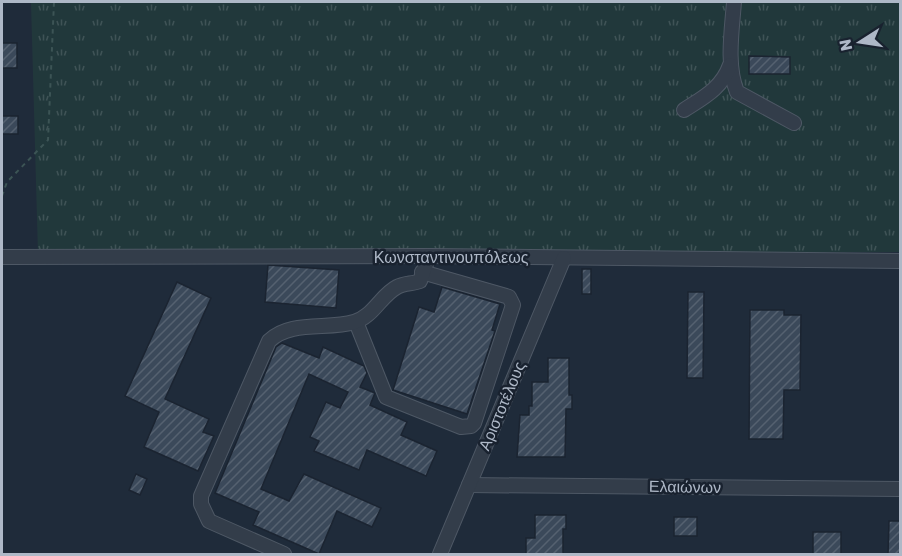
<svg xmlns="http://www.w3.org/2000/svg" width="902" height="556" font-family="Rubik,sans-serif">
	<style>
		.grass { fill: url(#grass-tufts) }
		.building { fill: url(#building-hatch); stroke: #1b2431; stroke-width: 1.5 }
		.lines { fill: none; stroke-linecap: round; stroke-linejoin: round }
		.minor-casing { stroke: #4e5865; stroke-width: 16 }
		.path { stroke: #3c5455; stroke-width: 2; stroke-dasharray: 4.5 4.5; stroke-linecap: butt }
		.minor { stroke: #333d4a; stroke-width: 14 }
		.labels { text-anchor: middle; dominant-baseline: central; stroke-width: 5; stroke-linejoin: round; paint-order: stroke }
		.street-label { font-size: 16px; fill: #aeb8c7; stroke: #19222f }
	</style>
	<defs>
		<pattern id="grass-tufts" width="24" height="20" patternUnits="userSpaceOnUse" patternTransform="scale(1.5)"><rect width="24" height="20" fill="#21383b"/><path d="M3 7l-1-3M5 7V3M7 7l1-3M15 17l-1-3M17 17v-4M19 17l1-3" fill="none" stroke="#3f5356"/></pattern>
		<pattern id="building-hatch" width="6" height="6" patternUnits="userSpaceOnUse" patternTransform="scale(1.5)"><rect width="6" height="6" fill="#3b495a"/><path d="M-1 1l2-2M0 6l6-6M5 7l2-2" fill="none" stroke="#556170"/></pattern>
	</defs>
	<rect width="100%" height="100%" fill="#1f2b3a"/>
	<path class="grass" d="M31 2H900V252L38 253Z"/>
	<g class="building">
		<rect x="2" y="43" width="15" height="25"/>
		<path d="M749 56 790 57V74H749Z"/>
		<rect x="2" y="116" width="16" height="18"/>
		<path d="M268 265 339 270 336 308 265 302Z"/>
		<rect x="582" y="269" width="9" height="25"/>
		<path d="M177 282 211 298 165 399 209 419 203 432 214 436 198 471 144 447 159 412 125 396Z"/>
		<path d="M442 287 500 304 492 330 495 331 467 414 393 390 419 307 434 312Z"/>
		<path d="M688 292H704L703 378H687Z"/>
		<path d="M750 310H784V315H801L800 390H784L783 439H749Z"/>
		<path d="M282 343 319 358 323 347 364 366 367 373 360 387 375 393 370 405 407 422 401 435 437 451 426 476 367 450 359 470 314 451 319 441 310 437 326 402 340 408 348 392 309 374 261 489 289 501 304 474 381 508 372 527 337 511 319 554 253 525 259 512 215 493 276 347Z"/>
		<path d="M548 358H569V395H572V409H566L565 457H517L520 415H529V406H532V382H548Z"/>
		<path d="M136 474 147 479 140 495 129 490Z"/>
		<path d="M535 515H566V529H563V555H526V538H535Z"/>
		<rect x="674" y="517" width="23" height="19"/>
		<path d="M889 521H900V555H888Z"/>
		<rect x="813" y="532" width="28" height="23"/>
	</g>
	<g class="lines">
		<defs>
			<g id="minor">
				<path d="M734 2C732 30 726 65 737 92L794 123"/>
				<path d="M684 110C704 97 722 88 730 65"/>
				<path d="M2 257 429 256 900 261"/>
				<path d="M356 322 386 397 461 427 471 426 474 423 513 305 509 297 506 296 422 272"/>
				<path d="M469 485 900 489"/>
				<path d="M284 554 209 521 201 504V496L269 341C290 320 328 330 354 322 373 317 381 295 397 287 404 283 413 284 420 281L429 256"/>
				<path d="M440 554 564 258"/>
			</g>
		</defs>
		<use href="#minor" class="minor-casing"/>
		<g class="path">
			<path d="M2 196 7 182 48 140 54 2"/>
			<path d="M2 231V246"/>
		</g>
		<use href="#minor" class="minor"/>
	</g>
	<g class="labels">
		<g class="street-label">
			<text x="451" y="257">Κωνσταντινουπόλεως</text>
			<text transform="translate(502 406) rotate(-67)">Αριστοτέλους</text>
			<text transform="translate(685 487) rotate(1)">Ελαιώνων</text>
		</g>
	</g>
	<rect width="902" height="556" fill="none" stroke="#aeb8c7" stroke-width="6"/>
	<g transform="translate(860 42) rotate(258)" stroke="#19222f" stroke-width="4.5" paint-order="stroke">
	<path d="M0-4.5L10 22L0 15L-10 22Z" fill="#aeb8c7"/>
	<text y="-9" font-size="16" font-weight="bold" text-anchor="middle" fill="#aeb8c7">N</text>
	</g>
</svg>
